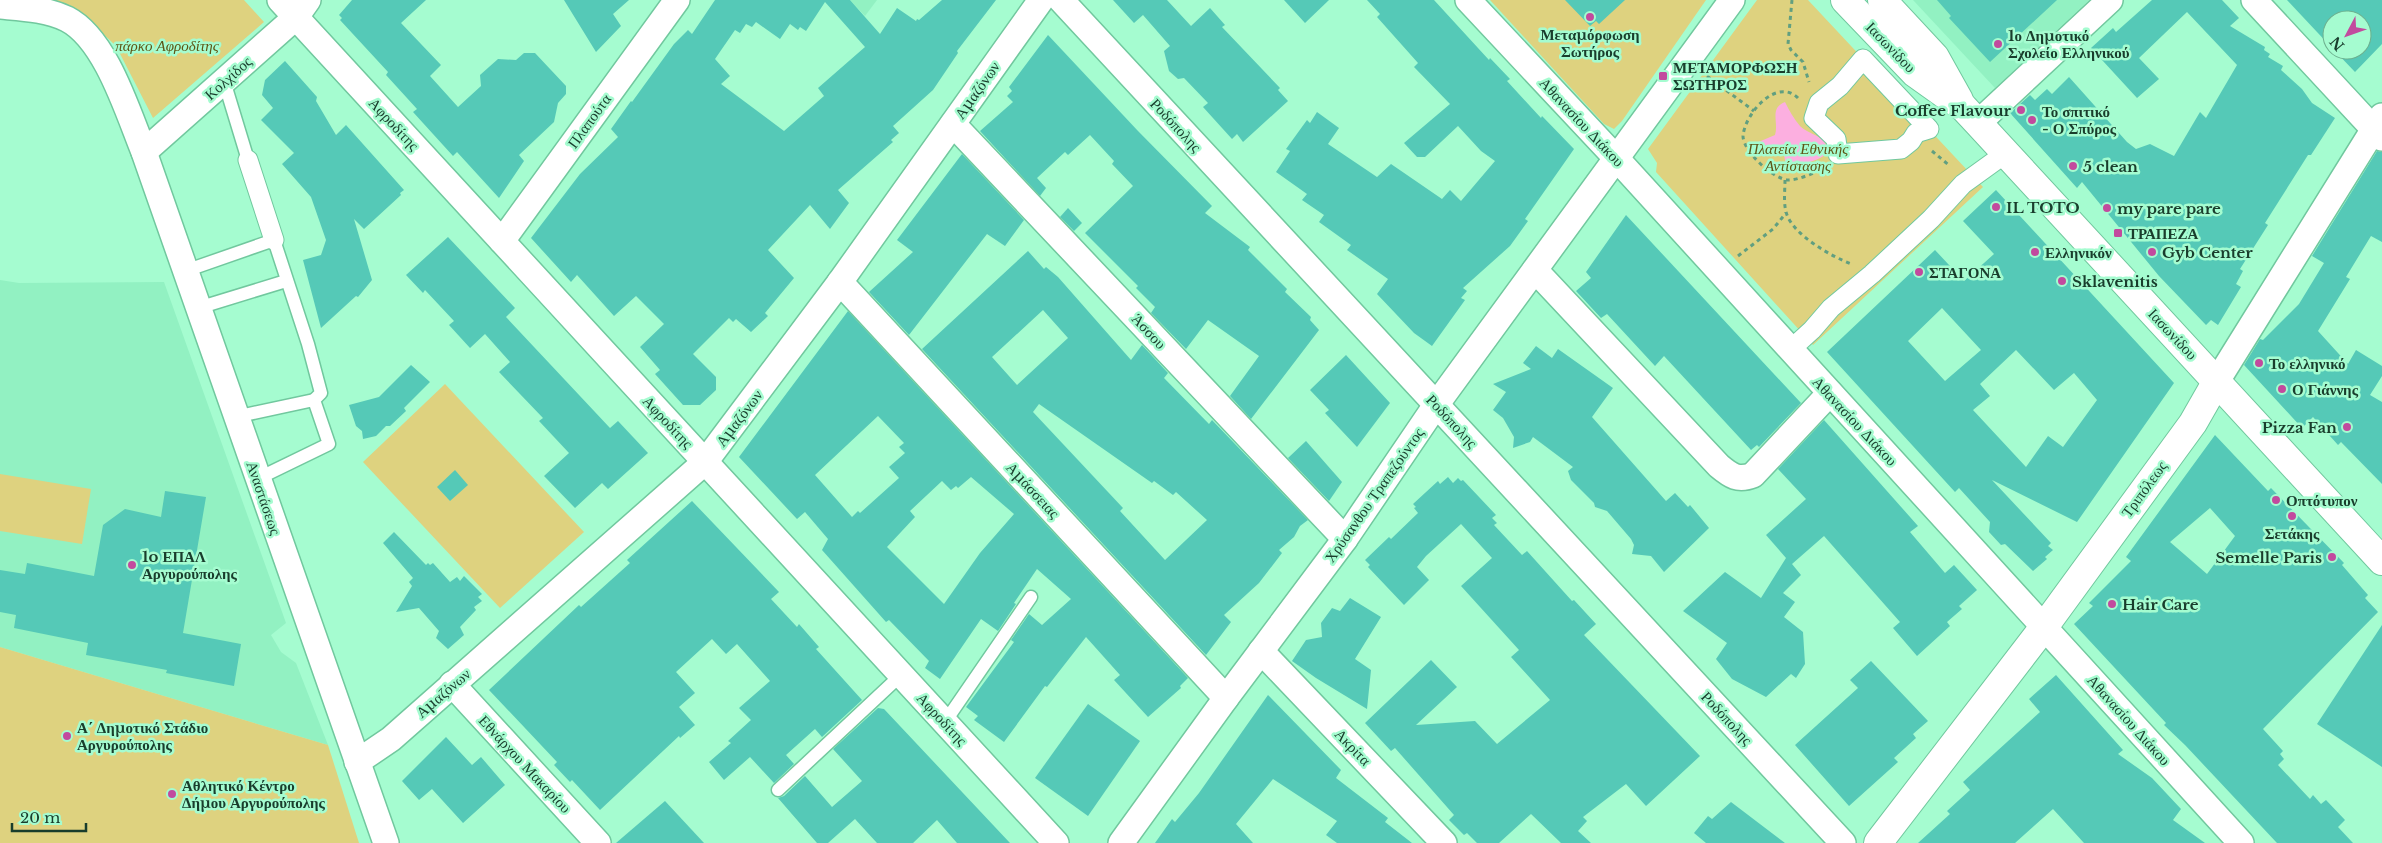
<svg xmlns="http://www.w3.org/2000/svg" width="2382" height="843" font-family="'Libre Baskerville',serif">
	<style>
		.built { fill: #92f1c2 }
		.green { fill: #ded27f }
		.water { fill: #fcafe0 }
		.building { fill: #55c9b7; fill-rule: evenodd }
		.lines { fill: none; stroke-linecap: round; stroke-linejoin: round }
		.service-casing { stroke: #71c89e; stroke-width: 15 }
		.pedestrian-casing { stroke: #71c89e; stroke-width: 21 }
		.minor-casing { stroke: #71c89e; stroke-width: 28 }
		.tertiary-casing { stroke: #71c89e; stroke-width: 30 }
		.path { stroke: #619f80; stroke-width: 3; stroke-dasharray: 4 4; stroke-linecap: butt }
		.service { stroke: #fff; stroke-width: 12 }
		.pedestrian { stroke: #fff; stroke-width: 19 }
		.minor { stroke: #fff; stroke-width: 25 }
		.tertiary { stroke: #fff; stroke-width: 28 }
		.poi-dot { fill: #c24a9e; stroke: #a5fcd0; stroke-width: 2 }
		.labels { text-anchor: middle; dominant-baseline: central; stroke-width: 5; stroke-linejoin: round; paint-order: stroke }
		.poi-label { font-size: 15px; font-weight: bold; fill: #193d2c; stroke: #a5fcd0; text-anchor: start }
		.park-label { font-size: 15px; font-style: italic; fill: #5e5515; stroke: #a5fcd0 }
		.street-label { font-size: 15px; fill: #193d2c; stroke: #a5fcd0 }
	</style>
	<rect width="100%" height="100%" fill="#a5fcd0"/>
	<g class="built">
		<path d="M850 0H877L865 16Z"/>
		<path d="M1913 0H2089L1995 88Z"/>
		<path d="M0 280 19 283 164 282 286 623 271 635 281 652 296 663 328 745 0 647Z"/>
	</g>
	<g class="green">
		<path d="M48 0H244L264 22 153 118 116 46 81 13Z"/>
		<path d="M1490 0H1706L1622 121 1614 129 1604 124Z"/>
		<path d="M1757 0H1808L1983 187 1813 345 1656 172 1657 163 1648 149Z"/>
		<path d="M445 384 584 532 500 608 363 462Z"/>
		<path d="M0 474 91 489 82 544 0 531Z"/>
		<path d="M0 647 328 745 359 843H0Z"/>
	</g>
	<path class="water" d="M1785 102C1789 110 1794 119 1800 126 1810 136 1826 134 1828 152 1819 162 1799 165 1786 167L1784 154 1777 148 1756 143 1775 135C1779 122 1769 108 1785 102Z"/>
	<g class="building">
		<path d="M352 0H426L401 23 441 65 430 76 458 107 481 86 480 75 498 59 516 60 524 53H535L566 86V94L558 103 554 122 519 155 524 161 499 198 457 152 453 156 413 112 417 109 386 75 388 72 340 20 342 18 339 15Z"/>
		<path d="M564 0H629L613 14 621 26 596 52Z"/>
		<path d="M715 0H850L880 34 897 8 916 21 917 19 919 20 942 0H996L957 51 958 53 933 90 893 126 899 133 891 140 893 142 838 190 849 203 830 229 810 205 768 250 794 278 765 313 768 316 751 332 736 319 733 322 729 318 693 354 716 377V390L700 405H683L655 374 660 370 640 347 664 324 636 296 614 316 577 275 571 282 531 238 580 174 618 137 611 129 631 101 632 102 674 44 688 30 692 34ZM825 2 865 47 818 88 824 96 784 131 721 84 730 76 715 59 735 30 740 33 746 24 752 27 756 22 780 39 790 24 798 30 800 27 806 31Z"/>
		<path d="M1113 0H1167L1191 26 1210 8 1225 25 1222 27 1280 88 1278 90 1288 101 1243 142 1237 134 1232 139 1203 107 1208 103 1184 78 1178 79 1169 71 1164 51 1170 46 1143 15 1134 23Z"/>
		<path d="M1284 0H1329L1305 23Z"/>
		<path d="M1367 0H1434L1489 60 1490 58 1510 79 1507 81 1541 118 1542 116 1574 149 1525 219 1528 221 1510 246 1463 288 1467 291 1461 298 1465 300 1432 346 1414 333 1377 294 1388 279 1347 250 1351 245 1319 222 1324 215 1302 200 1307 194 1276 172 1290 151 1286 149 1307 120 1310 123 1317 112 1339 128 1328 144 1377 177 1391 164 1442 199 1450 190 1461 201 1495 161 1481 151 1458 126 1425 157H1417L1404 143 1450 104 1414 67 1418 63 1377 17 1380 14Z"/>
		<path d="M1565 0H1625L1599 24 1596 21 1590 26Z"/>
		<path d="M1937 0H2057L1990 62 1949 18 1951 16Z"/>
		<path d="M2152 0H2222L2239 18 2230 26 2265 47 2264 50 2270 54 2268 57 2283 66 2281 70 2302 89 2312 103 2335 118 2311 155H2308L2265 223 2268 225 2240 269 2243 271 2236 284 2241 287 2218 325 2211 320 2206 325 2159 276 2082 182 2077 188 2010 113 2030 95 2035 100 2047 89 2052 94 2069 77 2127 142 2136 149 2150 144 2174 156 2200 112 2206 118 2237 65 2187 12 2139 58 2159 79 2137 98 2091 48 2113 28 2116 32Z"/>
		<path d="M2287 0H2382V44L2355 72 2334 50H2362V20H2332V48Z"/>
		<path d="M1048 35 1138 131 1212 206 1205 213 1250 247 1248 250 1287 289 1285 292 1311 317 1310 320 1319 330 1251 419 1230 396 1259 356 1208 320 1186 349 1151 313 1155 307 1136 288 1138 286 1085 233 1133 186 1112 164 1114 161 1090 135 1068 155 1065 152 1037 178 1046 188 1040 196 980 131 1013 102 1007 96 1012 91 1009 87Z"/>
		<path d="M285 61 317 97 316 101 336 135 346 125 404 190 400 193 401 195 364 229 354 219 372 280 358 297 356 296 321 328 303 260 321 255 326 240 311 197 282 164 294 153 261 120 273 108 262 95 265 80Z"/>
		<path d="M2377 151 2382 152V242L2371 236 2346 277 2350 279 2318 331 2348 364 2356 350 2382 366V376L2370 395 2382 402V484L2341 442 2338 445 2313 417 2302 428 2244 365 2260 339 2263 340 2299 304 2324 263 2312 256Z"/>
		<path d="M962 154 1024 220 1005 246 987 234 909 335 869 292 913 252 897 240Z"/>
		<path d="M1996 190 2174 383 2077 522 1992 480 2051 543 2048 546 2053 550 2045 557 2047 559 2033 571 2005 544 2001 545 1989 532 1990 522 1959 488 1955 492 1827 352 1935 250 1964 281 1994 254 1963 221ZM1942 308 1981 350 1945 381 1908 341ZM2016 350 2054 390 2074 373 2097 400 2063 447 2048 436 2026 467 1973 410 1990 396 1980 384Z"/>
		<path d="M1068 208 1082 223 1074 231 1060 217Z"/>
		<path d="M1626 215 1801 403 1759 447 1757 445 1751 450 1664 356 1655 366 1607 314 1601 318 1576 291 1591 278 1586 272Z"/>
		<path d="M448 237 515 308 506 317 610 428 618 421 648 453 608 489 602 483 575 508 544 476 569 453 539 421 543 418 499 372 510 362 485 334 470 348 449 325 454 321 425 290 423 293 406 275Z"/>
		<path d="M1028 251 1044 269 1046 267 1058 277 1131 360 1142 345 1168 373 1164 378 1209 424 1212 420 1308 520 1300 526 1294 537 1279 550 1282 553 1259 583 1224 615 1231 622 1206 655 922 349ZM1043 310 1068 338 1017 385 992 357ZM1039 404 1152 483 1154 481 1173 495 1176 492 1207 520 1165 560 1120 511 1123 508 1033 412Z"/>
		<path d="M848 311 1188 678 1180 686 1181 688 1148 717 1114 680 1120 675 1086 637 1047 687 1045 686 1004 742 974 720 978 716 966 707 1014 642 1011 640 1029 614 1042 625 1071 599 1037 569 1014 603 1016 604 998 631 981 619 940 679 925 668 929 661 889 620 886 622 822 550 828 539 805 512 797 519 739 457ZM878 416 904 443 899 447 905 453 889 467 899 478 860 513 858 511 852 517 815 475ZM971 477 1014 514 980 553 944 604 887 547 915 517 910 511 942 481 951 490 956 486 958 488Z"/>
		<path d="M1536 346 1552 358 1558 349 1613 388 1592 417 1666 501 1675 493 1688 507 1690 505 1709 528 1664 572 1651 556 1632 554 1634 545 1631 539 1607 511 1595 507 1594 503 1571 480 1568 471 1573 467 1533 437 1530 442 1513 448 1514 437 1503 418 1493 410 1506 392 1493 384 1531 369 1523 363Z"/>
		<path d="M1346 355 1390 403 1357 447 1325 413 1329 410 1310 390Z"/>
		<path d="M411 365 430 382 404 408 406 411 390 426H386L376 436 363 439 362 431 356 426 349 405 379 397Z"/>
		<path d="M1824 420 1918 526 1910 532 1945 573 1954 565 1977 590 1959 606 1962 609 1947 622 1950 626 1917 656 1893 628 1900 622 1824 536 1792 564 1801 575 1783 593 1795 602 1784 617 1803 632 1805 664 1796 678 1791 674 1766 697 1732 679 1716 659 1727 643 1683 611 1725 572 1761 598 1786 558 1766 535 1806 499 1778 469Z"/>
		<path d="M2215 435 2268 491 2271 488 2344 563 2342 565 2368 595 2365 598 2378 612 2263 729 2283 751 2280 754 2284 759 2278 765 2310 799 2313 795 2321 804 2326 800 2345 820 2338 827 2353 843H2277L2185 745 2164 725 2166 723 2074 624 2093 606 2089 603 2131 561 2126 557ZM2210 508 2235 536 2207 574 2170 542Z"/>
		<path d="M1306 441 1342 482 1329 501 1288 458Z"/>
		<path d="M455 470 468 485 450 501 437 487Z"/>
		<path d="M1448 477 1453 483 1458 478 1461 481 1463 480 1496 515 1492 518 1497 523 1494 525 1522 555 1527 551 1572 601 1574 600 1596 624 1584 635 1700 756 1646 806 1626 784 1583 817 1587 821 1578 831 1591 843H1561L1531 814 1499 843H1477L1467 833 1464 835 1449 820 1454 815 1395 748 1391 751 1365 723 1431 660 1457 687 1416 725 1475 721 1497 744 1550 700 1511 657 1519 650 1461 586 1492 558 1461 524 1426 556 1417 567 1429 580 1404 605 1368 567 1370 565 1365 560 1389 537 1391 539 1418 513 1414 508 1416 507 1413 504 1438 481 1440 484Z"/>
		<path d="M165 491 206 497 183 633 241 644 234 686 166 673 167 670 86 655 88 643 14 628 16 615 0 612V570L25 574 27 563 94 576 103 525 125 509 161 517Z"/>
		<path d="M692 501 779 592 771 599 797 627 799 624 819 647 816 649 862 700 822 737 815 729 786 755 794 764 774 783 750 757 724 780 709 762 731 743 728 741 751 720 739 708 770 681 737 644 726 654 712 639 676 672 695 693 679 707 695 725 680 738 679 736 600 810 572 780 570 782 554 765 557 762 489 690 579 605 581 607 630 563 627 560Z"/>
		<path d="M394 532 426 565 428 563 430 565 433 563 450 582 457 577 460 581 464 576 482 594 478 597 482 601 474 607 476 610 460 627 464 635 448 649 436 638 439 631 419 608 396 612 412 586 409 582 413 578 383 543Z"/>
		<path d="M1350 598 1381 617 1355 659 1371 670 1367 709 1316 678 1292 661 1306 640 1322 637 1321 623 1332 608 1340 611Z"/>
		<path d="M2382 625V767L2317 724Z"/>
		<path d="M1871 661 1928 721 1913 734 1916 738 1894 758 1898 762 1849 806 1795 745 1858 688 1850 680Z"/>
		<path d="M2056 675 2123 750 2118 754 2152 778 2181 809 2173 820 2205 843H2084L2053 809 2015 843H1918L1950 814 1947 811 1970 790 1963 782 2040 712 2029 699Z"/>
		<path d="M1268 695 1341 770 1336 778 1388 818 1385 822 1412 843H1337L1326 835 1337 821 1273 779 1236 824 1253 843H1155L1172 819 1175 822 1199 793Z"/>
		<path d="M1088 704 1140 741 1088 816 1035 778Z"/>
		<path d="M878 708 884 709 1010 843H957L937 820 913 843H877L855 819 828 843H817L778 798 784 796 805 776 832 807 862 781 833 749Z"/>
		<path d="M446 737 472 765 481 757 505 785 463 823 432 789 419 800 402 781Z"/>
		<path d="M665 801 704 843H616Z"/>
		<path d="M1731 802 1785 843H1706L1694 833 1708 816 1712 819Z"/>
	</g>
	<g class="lines">
		<defs>
			<g id="service">
				<path d="M224 81 248 160"/>
				<path d="M185 271 274 240 308 344 321 393 314 400 329 444 257 479"/>
				<path d="M198 308 286 281"/>
				<path d="M235 417 314 400"/>
				<path d="M945 722 1031 597"/>
				<path d="M778 790 901 675"/>
			</g>
			<g id="pedestrian">
				<path d="M1863 59 1929 129 1916 133 1911 141 1901 149 1838 154 1836 139 1814 118 1819 103 1840 86Z"/>
				<path d="M248 160 274 240"/>
				<path d="M1790 350 1812 330 1831 308 1872 274 1931 219 1963 184 2006 153"/>
			</g>
			<g id="minor">
				<path d="M280 0 1056 843"/>
				<path d="M1061 0 1843 843"/>
				<path d="M1468 0 1617 159 2241 843"/>
				<path d="M2254 0 2382 138"/>
				<path d="M0 6C22 8 47 9 67 19 106 39 128 113 144 152L386 843"/>
				<path d="M1978 123 2110 0"/>
				<path d="M953 124 1345 539"/>
				<path d="M144 152 296 17 308 0"/>
				<path d="M502 241 677 0"/>
				<path d="M1535 270 1719 466C1731 476 1738 481 1753 475L1830 393"/>
				<path d="M840 282 1226 698"/>
				<path d="M2217 381 2382 116"/>
				<path d="M1261 651 1444 843"/>
				<path d="M452 684 598 843"/>
				<path d="M357 762 391 739 705 462 840 282 1041 0"/>
				<path d="M1121 843 1226 698 1345 539 1436 405 1732 0"/>
			</g>
			<g id="tertiary">
				<path d="M1845 0 1915 73 1964 108 1978 123 2382 561"/>
				<path d="M1882 0 1935 57 1959 100"/>
				<path d="M1878 843 2044 627 2193 423 2217 381"/>
			</g>
		</defs>
		<use href="#service" class="service-casing"/>
		<use href="#pedestrian" class="pedestrian-casing"/>
		<use href="#minor" class="minor-casing"/>
		<use href="#tertiary" class="tertiary-casing"/>
		<g class="path">
			<path d="M1792 0 1788 44 1791 50 1803 62 1809 82"/>
			<path d="M1707 76 1754 111"/>
			<path d="M1798 98C1777 77 1745 113 1743 136 1743 151 1773 179 1788 180 1799 180 1814 173 1824 168"/>
			<path d="M1932 151 1950 166"/>
			<path d="M1785 180C1785 191 1783 204 1787 215 1795 236 1831 256 1851 264"/>
			<path d="M1738 256 1773 229 1786 213"/>
		</g>
		<use href="#service" class="service"/>
		<use href="#pedestrian" class="pedestrian"/>
		<use href="#minor" class="minor"/>
		<use href="#tertiary" class="tertiary"/>
	</g>
	<g class="poi-dot">
		<circle cx="1590" cy="17" r="5"/>
		<circle cx="1998" cy="44" r="5"/>
		<rect x="1658" y="71" width="10" height="10" rx="2.5"/>
		<circle cx="2021" cy="110" r="5"/>
		<circle cx="2032" cy="120" r="5"/>
		<circle cx="2073" cy="166" r="5"/>
		<circle cx="1996" cy="207" r="5"/>
		<circle cx="2107" cy="208" r="5"/>
		<rect x="2113" y="228" width="10" height="10" rx="2.5"/>
		<circle cx="2035" cy="252" r="5"/>
		<circle cx="2152" cy="252" r="5"/>
		<circle cx="1919" cy="272" r="5"/>
		<circle cx="2062" cy="281" r="5"/>
		<circle cx="2259" cy="363" r="5"/>
		<circle cx="2282" cy="389" r="5"/>
		<circle cx="2347" cy="427" r="5"/>
		<circle cx="2276" cy="500" r="5"/>
		<circle cx="2292" cy="516" r="5"/>
		<circle cx="2332" cy="557" r="5"/>
		<circle cx="132" cy="565" r="5"/>
		<circle cx="2112" cy="604" r="5"/>
		<circle cx="67" cy="736" r="5"/>
		<circle cx="172" cy="794" r="5"/>
	</g>
	<g class="labels">
		<g class="poi-label">
			<text x="1590" y="34" text-anchor="middle">Μεταμόρφωση<tspan x="1590" dy="17">Σωτήρος</tspan></text>
			<text x="2008" y="35">1ο Δημοτικό<tspan x="2008" dy="17">Σχολείο Ελληνικού</tspan></text>
			<text x="1673" y="67">ΜΕΤΑΜΟΡΦΩΣΗ<tspan x="1673" dy="17">ΣΩΤΗΡΟΣ</tspan></text>
			<text x="2011" y="110" text-anchor="end">Coffee Flavour</text>
			<text x="2042" y="111">Το σπιτικό<tspan x="2042" dy="17">- Ο Σπύρος</tspan></text>
			<text x="2083" y="166">5 clean</text>
			<text x="2006" y="207">IL TOTO</text>
			<text x="2117" y="208">my pare pare</text>
			<text x="2128" y="233">ΤΡΑΠΕΖΑ</text>
			<text x="2045" y="252">Ελληνικόν</text>
			<text x="2162" y="252">Gyb Center</text>
			<text x="1929" y="272">ΣΤΑΓΟΝΑ</text>
			<text x="2072" y="281">Sklavenitis</text>
			<text x="2269" y="363">Το ελληνικό</text>
			<text x="2292" y="389">Ο Γιάννης</text>
			<text x="2337" y="427" text-anchor="end">Pizza Fan</text>
			<text x="2286" y="500">Οπτότυπον</text>
			<text x="2292" y="533" text-anchor="middle">Σετάκης</text>
			<text x="142" y="556">1o ΕΠΑΛ<tspan x="142" dy="17">Αργυρούπολης</tspan></text>
			<text x="2322" y="557" text-anchor="end">Semelle Paris</text>
			<text x="2122" y="604">Hair Care</text>
			<text x="77" y="727">Α΄ Δημοτικό Στάδιο<tspan x="77" dy="17">Αργυρούπολης</tspan></text>
			<text x="182" y="785">Αθλητικό Κέντρο<tspan x="182" dy="17">Δήμου Αργυρούπολης</tspan></text>
		</g>
		<g class="park-label">
			<text x="167" y="45">πάρκο Αφροδίτης</text>
			<text x="1798" y="148">Πλατεία Εθνικής<tspan x="1798" dy="17">Αντίστασης</tspan></text>
		</g>
		<g class="street-label">
			<text transform="translate(1891 47) rotate(46)">Ιασωνίδου</text>
			<text transform="translate(228 78) rotate(-42)">Κολχίδος</text>
			<text transform="translate(977 90) rotate(-55)">Αμαζόνων</text>
			<text transform="translate(589 121) rotate(-54)">Πλαπούτα</text>
			<text transform="translate(1582 122) rotate(47)">Αθανασίου Διάκου</text>
			<text transform="translate(394 124) rotate(47)">Αφροδίτης</text>
			<text transform="translate(1176 125) rotate(47)">Ροδόπολης</text>
			<text transform="translate(1149 331) rotate(47)">Άσσου</text>
			<text transform="translate(2173 334) rotate(47)">Ιασωνίδου</text>
			<text transform="translate(739 418) rotate(-53)">Αμαζόνων</text>
			<text transform="translate(1452 421) rotate(47)">Ροδόπολης</text>
			<text transform="translate(1855 421) rotate(47)">Αθανασίου Διάκου</text>
			<text transform="translate(668 422) rotate(47)">Αφροδίτης</text>
			<text transform="translate(2144 489) rotate(-54)">Τριπόλεως</text>
			<text transform="translate(1033 490) rotate(47)">Αμάσσειας</text>
			<text transform="translate(1374 495) rotate(-55)">Χρύσανθου Τραπεζούντος</text>
			<text transform="translate(264 498) rotate(71)">Αναστάσεως</text>
			<text transform="translate(443 693) rotate(-41)">Αμαζόνων</text>
			<text transform="translate(1727 718) rotate(47)">Ροδόπολης</text>
			<text transform="translate(942 719) rotate(47)">Αφροδίτης</text>
			<text transform="translate(2129 720) rotate(48)">Αθανασίου Διάκου</text>
			<text transform="translate(1353 747) rotate(46)">Ακρίτα</text>
			<text transform="translate(525 764) rotate(47)">Εθνάρχου Μακαρίου</text>
		</g>
	</g>
	<g transform="translate(2347 35) rotate(229)"><circle r="24" fill="#a5fcd0" stroke="#6db08e"/>
	<path d="M0-4L9 19L0 12L-9 19Z" fill="#c24a9e"/>
	<text y="-8" font-size="14" font-weight="bold" text-anchor="middle" fill="#193d2c">N</text>
	</g>
	<path d="M12 823v8h74v-8" fill="none" stroke="#193d2c" stroke-width="2.5"/>
	<text x="20" y="823" font-size="15" fill="#193d2c" stroke="#a5fcd0" stroke-width="4" paint-order="stroke">20 m</text>
</svg>
